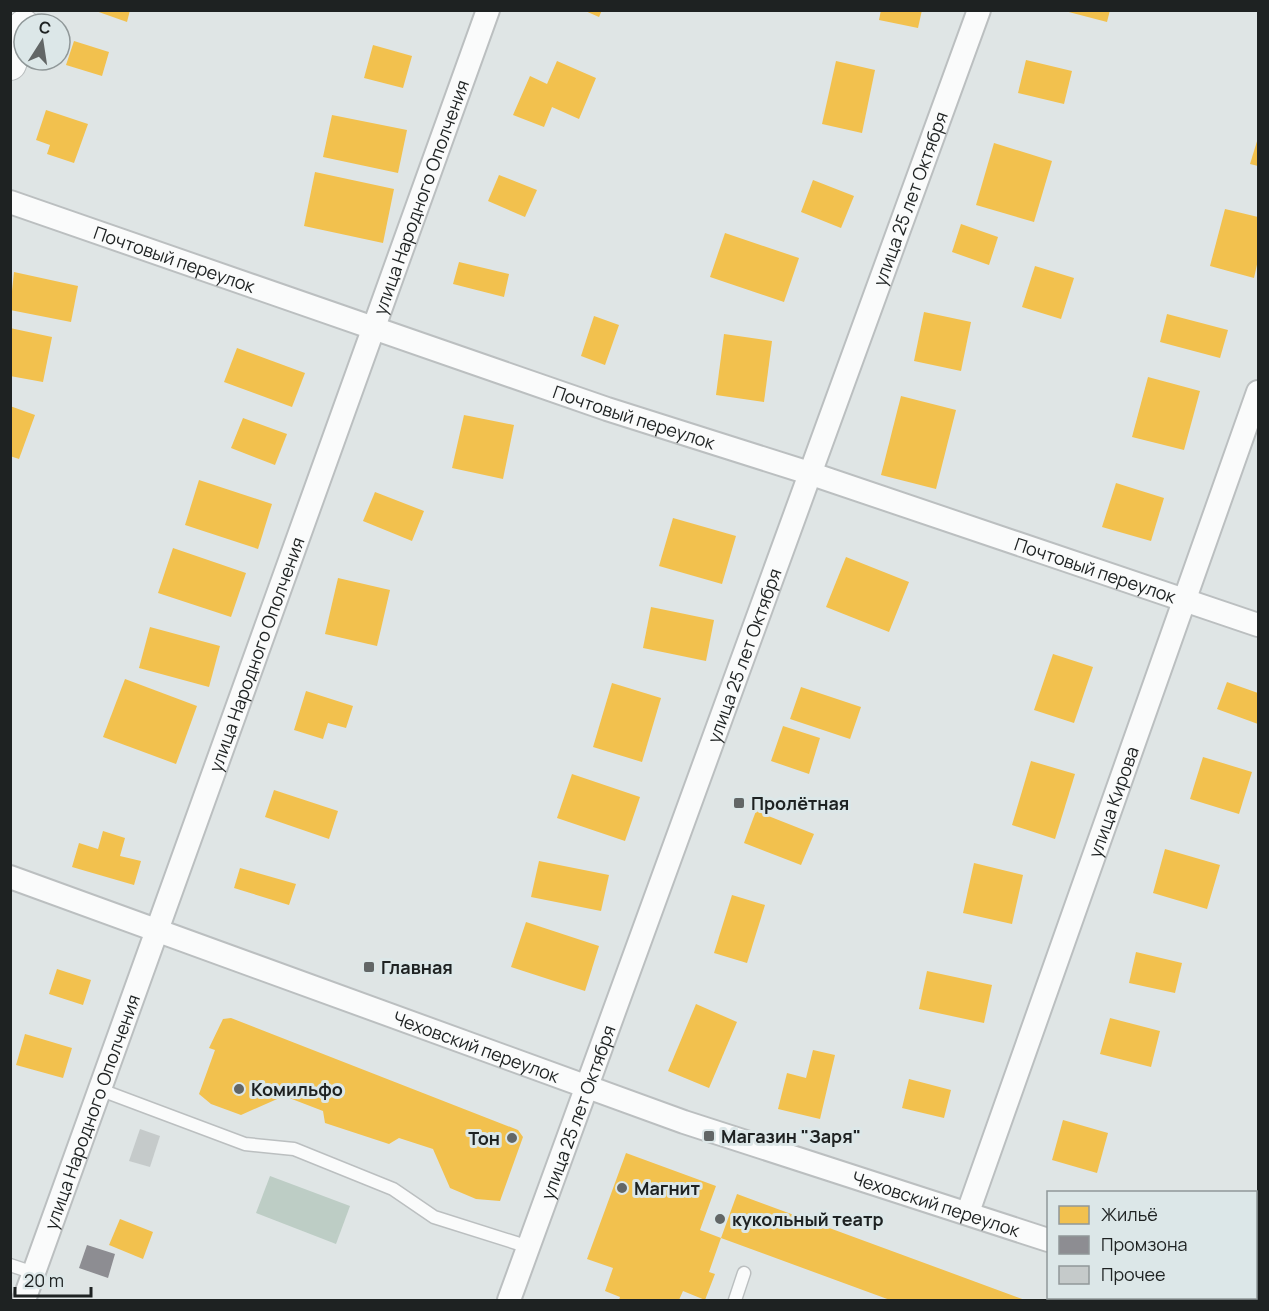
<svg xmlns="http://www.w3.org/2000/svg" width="1269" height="1311" font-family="Manrope,sans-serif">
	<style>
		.green { fill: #bdcdc5 }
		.homes { fill: #f2c14e }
		.industry { fill: #8d8d92 }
		.building { fill: #c5caca }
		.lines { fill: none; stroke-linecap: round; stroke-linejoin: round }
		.lane-casing { stroke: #bbbfc0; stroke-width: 15 }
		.street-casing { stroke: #bbbfc0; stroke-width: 26 }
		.secondary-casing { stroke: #bbbfc0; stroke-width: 34 }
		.lane { stroke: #fafbfb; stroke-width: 12 }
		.street { stroke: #fafbfb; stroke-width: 22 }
		.secondary { stroke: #fafbfb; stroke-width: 32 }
		.poi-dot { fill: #626666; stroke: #dce7e8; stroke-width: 2 }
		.labels { text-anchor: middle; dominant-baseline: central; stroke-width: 6; stroke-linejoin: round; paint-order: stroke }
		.street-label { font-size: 18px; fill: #1e2222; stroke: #dce7e8 }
		.poi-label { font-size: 18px; font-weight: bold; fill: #1e2222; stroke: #dce7e8; text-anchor: start }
	</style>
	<rect width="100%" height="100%" fill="#dfe5e5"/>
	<path class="green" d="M270 1176 350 1206 336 1244 256 1213Z"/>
	<g class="homes">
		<path d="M93 10H130L127 22Z"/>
		<path d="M583 10H602L599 17Z"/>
		<path d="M881 10H922L918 28 879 20Z"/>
		<path d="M1061 10H1110L1107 22Z"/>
		<path d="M74 41 109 52 102 76 66 65Z"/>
		<path d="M373 45 412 56 403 88 364 78Z"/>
		<path d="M1026 60 1072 71 1064 104 1018 93Z"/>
		<path d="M557 61 596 78 579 119 552 107 544 127 513 115 530 76 547 84Z"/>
		<path d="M836 61 875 70 862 133 822 124Z"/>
		<path d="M46 110 88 124 74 163 47 154 50 145 36 140Z"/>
		<path d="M332 115 407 130 398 173 323 157Z"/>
		<path d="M1258 138V166L1250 164Z"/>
		<path d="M994 143 1052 161 1034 222 976 205Z"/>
		<path d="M315 172 394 189 383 243 304 226Z"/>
		<path d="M499 175 537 190 525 217 488 201Z"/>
		<path d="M813 180 854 196 841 228 801 212Z"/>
		<path d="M1225 209 1258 217V260L1254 278 1210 266Z"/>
		<path d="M961 224 998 237 989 265 952 252Z"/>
		<path d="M725 233 799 258 784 302 710 277Z"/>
		<path d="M459 262 509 274 504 297 453 284Z"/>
		<path d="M1035 266 1074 278 1061 319 1022 307Z"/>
		<path d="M14 272 78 286 71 322 10 310Z"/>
		<path d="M924 312 971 322 961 371 914 361Z"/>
		<path d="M1167 314 1228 330 1220 358 1160 342Z"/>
		<path d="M594 316 619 325 605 365 581 356Z"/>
		<path d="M10 328 52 337 43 382 10 376Z"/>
		<path d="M724 334 772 341 764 402 716 395Z"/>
		<path d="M237 348 305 373 292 407 224 382Z"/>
		<path d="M1148 377 1200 391 1184 450 1132 437Z"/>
		<path d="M901 396 956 410 936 489 881 475Z"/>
		<path d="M10 406 35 415 19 459 10 456Z"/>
		<path d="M464 415 514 425 503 479 452 468Z"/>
		<path d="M243 418 287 434 275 465 231 448Z"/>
		<path d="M199 480 272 504 258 549 185 525Z"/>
		<path d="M1116 483 1164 498 1151 541 1102 527Z"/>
		<path d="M375 492 424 511 412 541 363 521Z"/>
		<path d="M673 518 736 536 722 584 659 566Z"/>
		<path d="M173 548 246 573 231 617 158 593Z"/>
		<path d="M846 557 909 582 889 632 826 607Z"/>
		<path d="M338 578 390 590 377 646 325 634Z"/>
		<path d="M651 607 714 620 706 661 643 648Z"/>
		<path d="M150 627 220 646 209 687 139 668Z"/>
		<path d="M1053 654 1093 667 1074 723 1034 710Z"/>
		<path d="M125 679 197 706 176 764 103 737Z"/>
		<path d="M1227 682 1258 693V724L1217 709Z"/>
		<path d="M612 683 661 698 642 762 593 747Z"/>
		<path d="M801 687 861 707 850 739 790 719Z"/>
		<path d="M306 691 353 706 346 728 328 723 323 739 294 730Z"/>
		<path d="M783 726 820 738 809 774 771 761Z"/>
		<path d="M1203 757 1252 772 1239 814 1190 799Z"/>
		<path d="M1031 761 1075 774 1055 839 1012 825Z"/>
		<path d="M572 774 640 797 625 841 557 818Z"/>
		<path d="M274 790 338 811 329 839 265 817Z"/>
		<path d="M756 811 814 834 801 865 744 843Z"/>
		<path d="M103 831 125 838 120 856 141 861 134 885 72 867 79 843 98 849Z"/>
		<path d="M1165 849 1220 865 1207 909 1153 893Z"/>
		<path d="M539 861 609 875 601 911 531 897Z"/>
		<path d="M974 863 1023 875 1012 924 963 913Z"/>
		<path d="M240 868 296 884 289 905 234 888Z"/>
		<path d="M732 895 765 905 747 963 714 953Z"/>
		<path d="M526 922 599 946 585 991 511 967Z"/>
		<path d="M1136 952 1182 963 1175 993 1129 983Z"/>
		<path d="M57 969 91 980 83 1005 49 994Z"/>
		<path d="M927 971 992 985 984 1023 919 1009Z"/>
		<path d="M696 1004 737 1022 709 1088 668 1071Z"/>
		<path d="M231 1018 518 1130 523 1137 500 1201 476 1199 450 1188 433 1149 399 1138 389 1144 325 1123 323 1111 284 1096 241 1115 211 1104 199 1094 215 1050 209 1048 223 1019Z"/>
		<path d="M1110 1018 1160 1031 1151 1067 1100 1054Z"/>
		<path d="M25 1034 72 1048 63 1078 16 1065Z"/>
		<path d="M813 1050 835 1055 820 1119 778 1109 787 1073 806 1078Z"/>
		<path d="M909 1079 951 1090 944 1118 902 1108Z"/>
		<path d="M1063 1120 1108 1133 1097 1173 1052 1160Z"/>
		<path d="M626 1153 716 1186 700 1230 721 1238 737 1194 1025 1300H890L721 1238 709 1272 715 1274 705 1300 683 1291 679 1300H619L620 1297 605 1291 613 1268 587 1259Z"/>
		<path d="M120 1219 153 1232 143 1259 109 1245Z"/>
	</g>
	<path class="industry" d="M87 1245 115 1254 108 1278 79 1268Z"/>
	<path class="building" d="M140 1129 160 1136 150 1167 129 1161Z"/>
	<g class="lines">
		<defs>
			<g id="lane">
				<path d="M101 1090 245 1144 294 1149 393 1189 434 1217 529 1247"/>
				<path d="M10 1265 34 1273"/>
				<path d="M735 1300 744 1273"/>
				<path d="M1148 1300 1149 1298"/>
			</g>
			<g id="street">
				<path id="s1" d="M10 202 607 409 809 473 1258 625"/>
				<path id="s2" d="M10 877 684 1122 1048 1240"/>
				<path id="s3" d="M968 1212 1258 392"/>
				<path d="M1224 1298 1233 1300"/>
				<path id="s4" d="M24 1300 488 10"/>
				<path id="s5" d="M509 1300C667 871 821 440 979 10"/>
			</g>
			<path id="secondary" d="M10 64 24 26"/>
		</defs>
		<use href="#lane" class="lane-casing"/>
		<use href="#street" class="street-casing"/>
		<use href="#secondary" class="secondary-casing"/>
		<use href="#lane" class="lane"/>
		<use href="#street" class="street"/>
		<use href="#secondary" class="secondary"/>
	</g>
	<g class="poi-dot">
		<rect x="733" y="797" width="12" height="12" rx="3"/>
		<rect x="363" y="961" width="12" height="12" rx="3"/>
		<circle cx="239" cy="1089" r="6"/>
		<rect x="703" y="1130" width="12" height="12" rx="3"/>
		<circle cx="512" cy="1138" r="6"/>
		<circle cx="622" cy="1188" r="6"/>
		<circle cx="720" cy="1219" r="6"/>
	</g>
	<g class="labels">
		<g class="street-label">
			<text stroke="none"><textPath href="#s4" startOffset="1172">улица Народного Ополчения</textPath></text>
			<text stroke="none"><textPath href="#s5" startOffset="1172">улица 25 лет Октября</textPath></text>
			<text stroke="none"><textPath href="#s1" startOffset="174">Почтовый переулок</textPath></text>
			<text stroke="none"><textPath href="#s1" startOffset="660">Почтовый переулок</textPath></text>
			<text stroke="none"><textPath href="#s1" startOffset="1146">Почтовый переулок</textPath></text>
			<text stroke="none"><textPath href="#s4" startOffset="686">улица Народного Ополчения</textPath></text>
			<text stroke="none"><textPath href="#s5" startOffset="686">улица 25 лет Октября</textPath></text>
			<text stroke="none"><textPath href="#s3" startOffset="435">улица Кирова</textPath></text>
			<text stroke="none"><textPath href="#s2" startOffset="496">Чеховский переулок</textPath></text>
			<text stroke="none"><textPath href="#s5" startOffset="200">улица 25 лет Октября</textPath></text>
			<text stroke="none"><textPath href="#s4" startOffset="200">улица Народного Ополчения</textPath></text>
			<text stroke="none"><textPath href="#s2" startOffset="982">Чеховский переулок</textPath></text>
		</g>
		<g class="poi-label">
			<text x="751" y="803">Пролётная</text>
			<text x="381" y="967">Главная</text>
			<text x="251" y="1089">Комильфо</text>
			<text x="721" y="1136">Магазин "Заря"</text>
			<text x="500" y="1138" text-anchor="end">Тон</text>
			<text x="634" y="1188">Магнит</text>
			<text x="732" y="1219">кукольный театр</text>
		</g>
	</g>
	<rect width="1269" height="1311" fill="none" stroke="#1e2222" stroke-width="24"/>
	<rect x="1047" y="1191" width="210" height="108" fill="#dce7e8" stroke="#909899" stroke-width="1.5"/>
	<rect x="1059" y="1206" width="30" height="18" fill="#f2c14e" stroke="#909899" stroke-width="1.5"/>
	<text x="1101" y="1221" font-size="18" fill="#1e2222">Жильё</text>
	<rect x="1059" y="1236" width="30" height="18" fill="#8d8d92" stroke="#909899" stroke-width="1.5"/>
	<text x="1101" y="1251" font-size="18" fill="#1e2222">Промзона</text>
	<rect x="1059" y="1266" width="30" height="18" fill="#c5caca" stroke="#909899" stroke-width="1.5"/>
	<text x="1101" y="1281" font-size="18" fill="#1e2222">Прочее</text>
	<g transform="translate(42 42) rotate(12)"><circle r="28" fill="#dce7e8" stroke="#909899" stroke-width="1.5"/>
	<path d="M0-4.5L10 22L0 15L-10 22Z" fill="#626666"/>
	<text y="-9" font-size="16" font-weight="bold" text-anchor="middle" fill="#1e2222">С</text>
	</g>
	<path d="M15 1287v9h76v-9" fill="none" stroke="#1e2222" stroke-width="3"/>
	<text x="24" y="1287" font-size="18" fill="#1e2222" stroke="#dce7e8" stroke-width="4.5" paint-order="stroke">20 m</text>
</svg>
